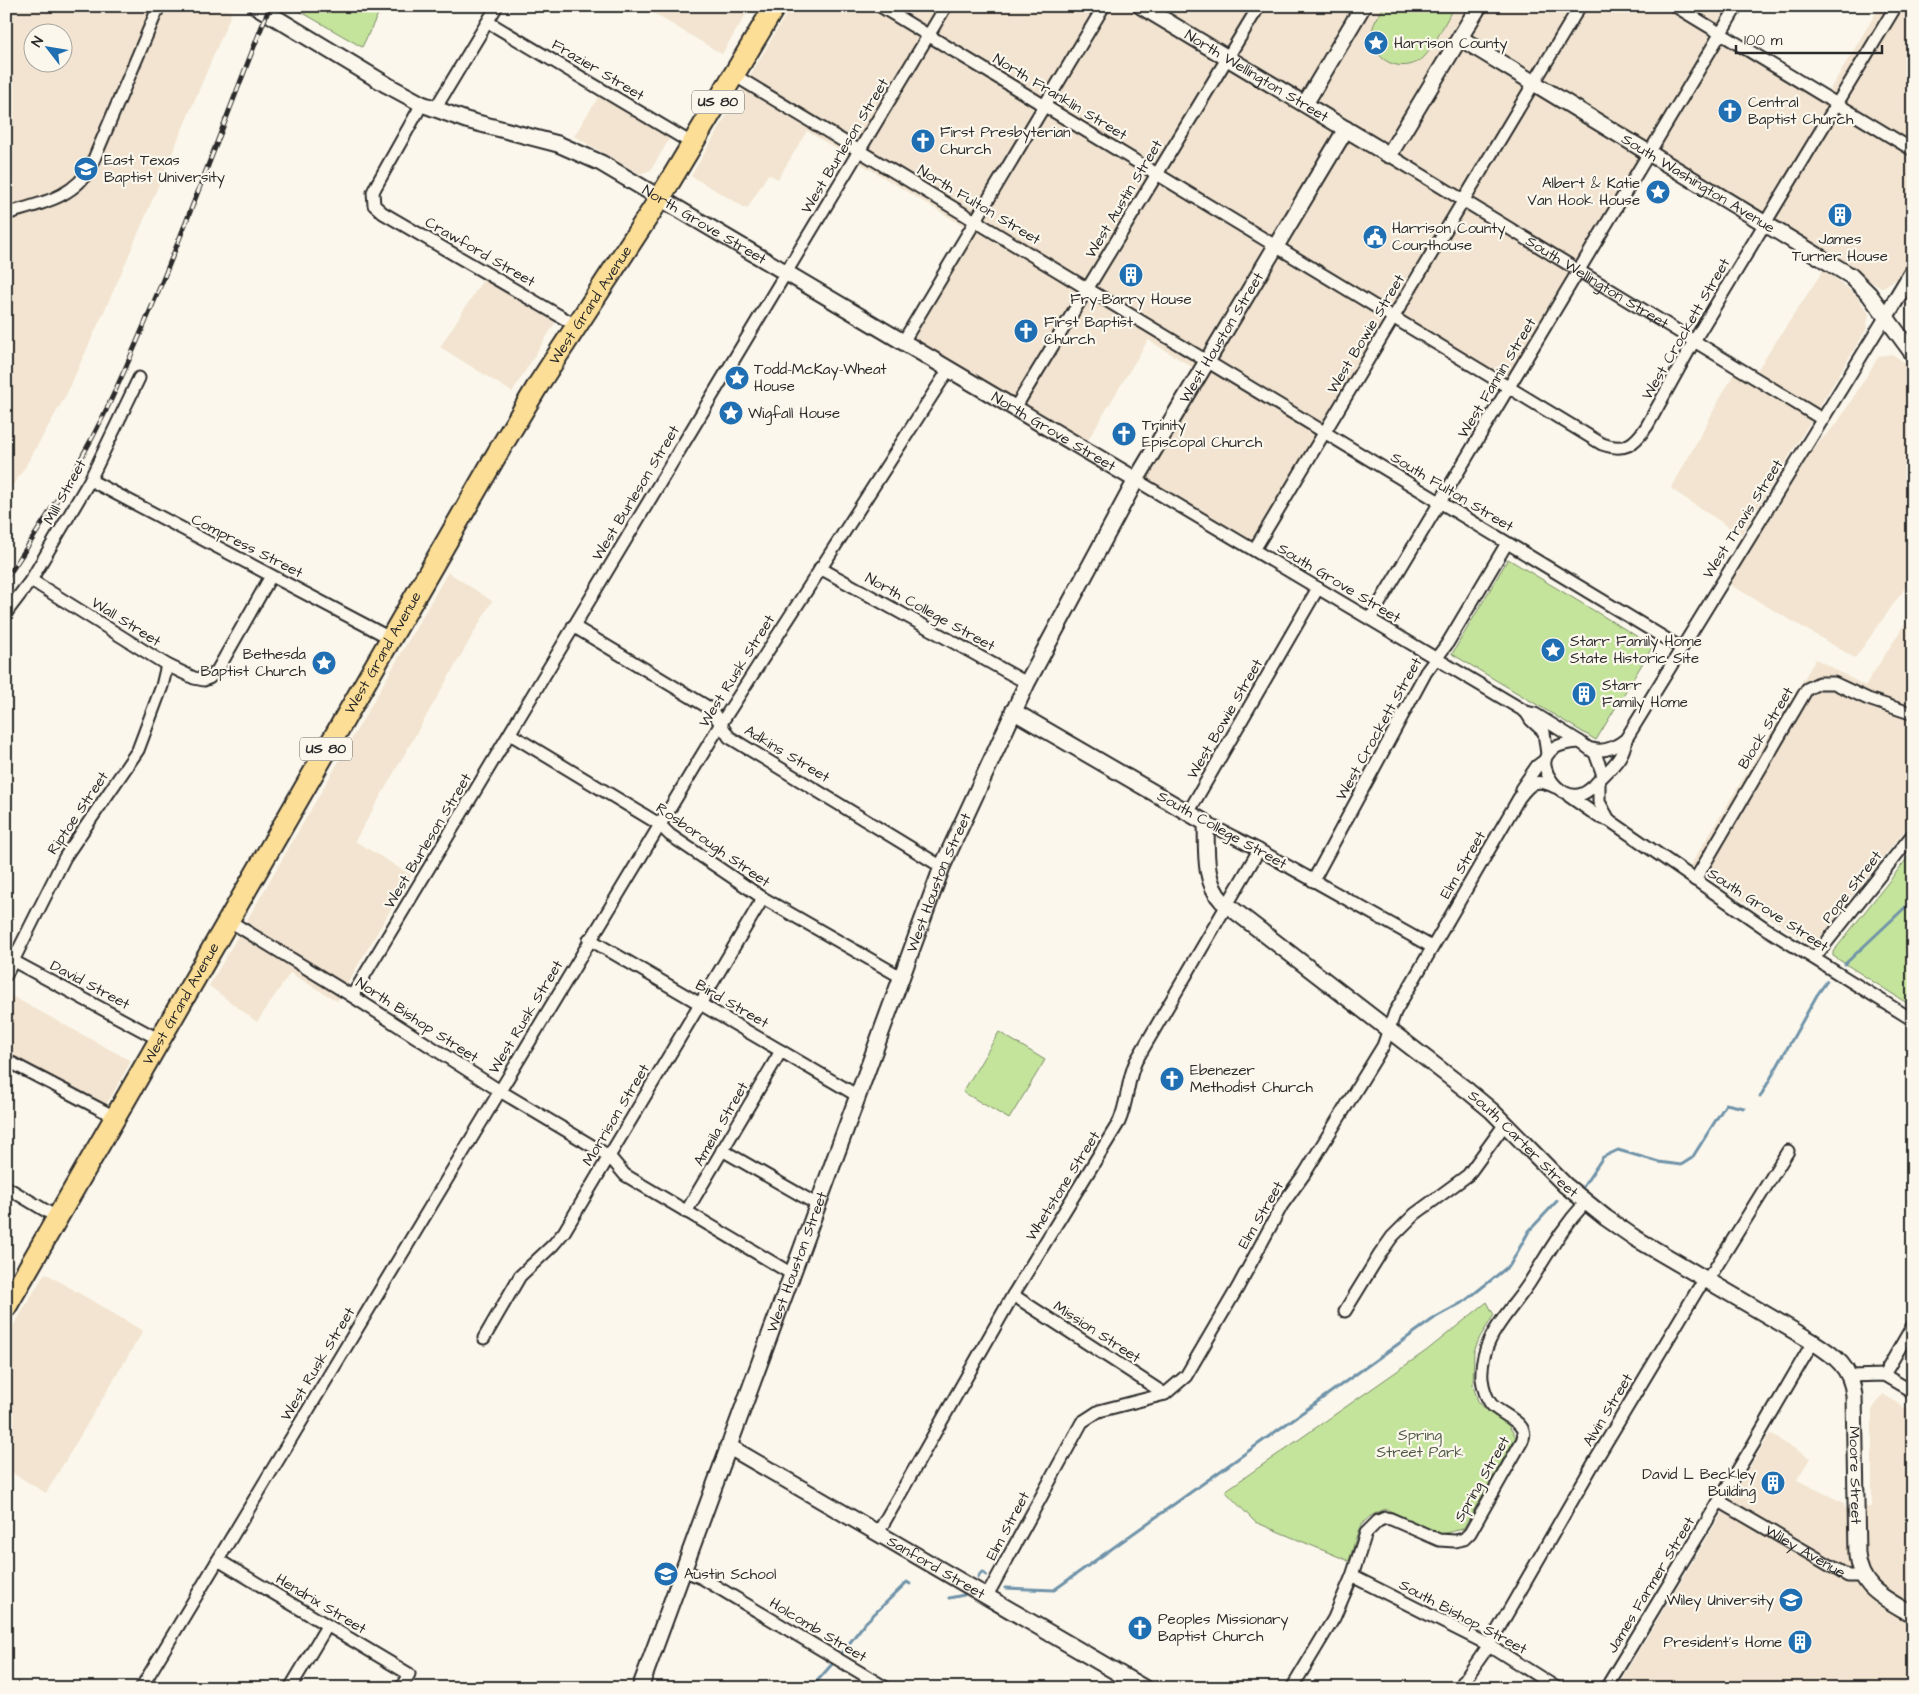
<svg xmlns="http://www.w3.org/2000/svg" width="1919" height="1694" font-family="'Architects Daughter',sans-serif">
	<style>
		.built { fill: #f2e4d0; fill-rule: evenodd }
		.green { fill: #c4e49c; stroke: #788864 }
		.lines { fill: none; stroke-linecap: round; stroke-linejoin: round }
		.stream { stroke: #6f93a9; stroke-width: 3 }
		.street-casing { stroke: #2b2b2b; stroke-width: 15 }
		.secondary-casing { stroke: #2b2b2b; stroke-width: 19 }
		.highway-casing { stroke: #2b2b2b; stroke-width: 24 }
		.street { stroke: #fbf7ec; stroke-width: 11 }
		.secondary { stroke: #fbf7ec; stroke-width: 15 }
		.highway { stroke: #fcde96; stroke-width: 20 }
		.rail-casing { stroke: #2b2b2b; stroke-width: 5 }
		.rail { stroke: #fbf7ec; stroke-width: 3; stroke-dasharray: 9; stroke-linecap: butt }
		.labels { text-anchor: middle; dominant-baseline: central; stroke-width: 4.5; stroke-linejoin: round; paint-order: stroke }
		.shield { fill: #fbf7ec; stroke: #696865; stroke-width: 1 }
		.shield-label { font-size: 14px; font-weight: bold; fill: #2b2b2b }
		.poi-label { font-size: 15px; fill: #2b2b2b; stroke: #fbf7ec; text-anchor: start }
		.street-label { font-size: 15px; fill: #2b2b2b; stroke: #fbf7ec }
		.park-label { font-size: 15px; fill: #515947; stroke: #fbf7ec }
	</style>
	<rect width="100%" height="100%" fill="#fbf7ec"/>
	<filter id="ink" filterUnits="userSpaceOnUse"><feTurbulence type="fractalNoise" baseFrequency=".02" numOctaves="2"/><feDisplacementMap in="SourceGraphic" scale="10" xChannelSelector="R" yChannelSelector="G"/><feConvolveMatrix kernelMatrix="1 2 1 2 8 2 1 2 1" color-interpolation-filters="sRGB"/></filter>
	<g filter="url(#ink)">
		<g class="built">
			<path d="M6 6H223L232 12 120 276 66 395 24 469 6 495ZM32 32H62V62H32Z"/>
			<path d="M641 6H751L722 54Z"/>
			<path d="M791 6H1734L1717 36 1823 101 1880 6H1913V255L1900 277 1881 288 1647 147 1506 380 1394 312 1252 546 1144 481 1207 376 1148 340 1085 445 911 339 975 233 807 131 778 179 768 174 747 209 691 176Z"/>
			<path d="M601 93 672 134 651 170 639 174 574 136Z"/>
			<path d="M1824 269 1857 296 1869 314 1866 330 1741 535 1671 489 1740 362 1756 372Z"/>
			<path d="M486 275 557 320 512 392 440 347Z"/>
			<path d="M1892 354 1913 368V577L1855 658 1729 584 1803 459 1838 422 1879 356Z"/>
			<path d="M448 572 492 601 355 841 411 875 337 1001 290 973 257 1022 209 986Z"/>
			<path d="M1913 611V820L1813 946 1690 866 1816 659 1865 686Z"/>
			<path d="M6 993 131 1061 104 1109 6 1056Z"/>
			<path d="M45 1273 143 1331 46 1493 6 1469V1338Z"/>
			<path d="M1883 1394 1913 1413V1688H1616L1770 1434 1810 1458 1797 1480 1844 1503 1845 1508 1872 1507V1410Z"/>
		</g>
		<g class="green">
			<path d="M291 6H382L362 47Z"/>
			<path d="M1385 6H1454C1447 19 1432 51 1422 59 1401 75 1371 60 1372 34 1372 24 1379 15 1385 6Z"/>
			<path d="M1508 559 1653 646 1596 740 1452 654Z"/>
			<path d="M1913 851V1007L1833 956V952Z"/>
			<path d="M999 1032 1045 1060 1009 1119 963 1092Z"/>
			<path d="M1487 1302 1494 1315 1480 1337 1474 1351 1473 1386 1478 1401 1487 1411 1508 1425 1516 1437 1463 1529 1441 1534 1386 1509C1356 1519 1358 1534 1349 1561L1255 1522 1225 1491 1426 1351Z"/>
		</g>
		<g class="lines">
			<g class="stream">
				<path d="M1845 964 1913 900"/>
				<path d="M1760 1097 1817 995 1827 981"/>
				<path d="M1583 1187 1603 1157 1618 1150 1659 1162 1681 1165 1692 1158 1726 1104 1744 1108"/>
				<path d="M978 1577 982 1572 986 1575"/>
				<path d="M1005 1588 1054 1590 1436 1317 1465 1301 1510 1265 1529 1231 1557 1201"/>
				<path d="M949 1598 964 1595"/>
				<path d="M841 1654 865 1623 907 1582 910 1584"/>
				<path d="M811 1688 834 1662"/>
			</g>
			<defs>
				<g id="street">
					<path d="M880 6 1602 444C1625 452 1634 445 1647 426L1694 341 1896 6"/>
					<path d="M1675 6 1913 150"/>
					<path d="M488 22 693 144"/>
					<path d="M734 75 1681 648"/>
					<path d="M422 104 376 186 373 192 374 205 383 213 577 326"/>
					<path d="M435 109 497 6"/>
					<path id="s1" d="M1389 155 1822 419"/>
					<path d="M6 214C38 204 75 198 91 166L159 6"/>
					<path d="M903 342 1104 6"/>
					<path d="M1015 408 1259 6"/>
					<path d="M90 480 390 638"/>
					<path d="M1136 480 1526 712"/>
					<path d="M1254 550 1580 6"/>
					<path d="M820 568 1027 683"/>
					<path d="M31 580 167 665 194 678 204 680 209 678 217 671 271 576"/>
					<path d="M6 613 31 580 90 480 139 378"/>
					<path d="M1370 619 1737 6"/>
					<path d="M573 626 711 709 729 737 942 867"/>
					<path d="M510 734 659 824 670 835 763 898 901 977"/>
					<path d="M1592 749C1605 753 1616 747 1626 739L1886 316"/>
					<path d="M1547 754 1544 732 1531 720 1526 712 1535 714 1580 742"/>
					<path d="M1603 775 1595 753 1580 742C1569 743 1555 744 1548 754 1536 767 1560 802 1582 794 1593 790 1597 781 1605 774 1616 763 1624 755 1626 739"/>
					<path d="M1599 783V802L1609 820"/>
					<path d="M1521 789 1537 766 1545 760"/>
					<path d="M1569 796 1599 817 1609 820 1765 928 1913 1020"/>
					<path d="M1188 813 1318 588"/>
					<path d="M1206 823 1259 850 1432 947"/>
					<path d="M1695 880 1807 689 1819 683H1834L1868 699 1913 714"/>
					<path d="M1313 881 1426 672 1447 644 1507 543"/>
					<path d="M228 920 352 996 500 1091 609 1156 625 1175 792 1274"/>
					<path d="M589 939 858 1096"/>
					<path d="M6 957 160 1040"/>
					<path d="M1814 958 1913 834"/>
					<path d="M6 975 65 857 138 750 162 686 167 665"/>
					<path d="M352 996 946 6"/>
					<path d="M6 1060 117 1118"/>
					<path d="M722 1150 818 1205"/>
					<path d="M6 1187 58 1218"/>
					<path d="M686 1212 781 1051"/>
					<path d="M1013 1295 1165 1394"/>
					<path d="M1345 1311 1380 1254 1392 1237 1415 1214 1468 1175 1505 1124"/>
					<path d="M484 1338 520 1276 553 1245 564 1232 763 898"/>
					<path d="M1884 1375 1913 1325"/>
					<path d="M1850 1376 1884 1375 1913 1392"/>
					<path id="s2" d="M1719 1501 1848 1576H1862"/>
					<path d="M878 1533 1013 1295 1119 1122C1128 1102 1127 1080 1136 1061L1259 850"/>
					<path d="M218 1560 409 1674 401 1688"/>
					<path d="M683 1570 702 1578 886 1688"/>
					<path d="M1352 1576 1489 1645 1557 1688"/>
					<path d="M987 1596 1082 1422 1099 1411 1165 1394 1186 1376 1238 1287 1282 1205 1305 1173 1383 1046 1395 1012 1519 798C1531 782 1536 778 1555 787"/>
					<path d="M141 1688 720 725 949 369"/>
					<path d="M290 1688 327 1626"/>
					<path d="M1292 1688 1334 1618 1352 1576 1366 1533 1378 1521 1385 1518 1391 1519 1439 1540 1455 1541 1464 1539 1470 1533 1522 1441C1531 1423 1502 1416 1491 1404 1486 1397 1483 1387 1482 1379 1479 1338 1510 1313 1530 1282 1549 1252 1561 1229 1585 1203"/>
					<path d="M1459 1688 1489 1645 1595 1461 1698 1289 1714 1270 1788 1151"/>
					<path d="M1606 1688 1753 1445 1813 1342"/>
				</g>
				<g id="secondary">
					<path id="s3" d="M256 6 387 85 422 104 466 120 558 144 601 163 1136 480"/>
					<path id="s4" d="M1141 6 1389 155 1479 6"/>
					<path id="s5" d="M1460 38 1851 276 1869 294 1913 354"/>
					<path d="M1305 104 1363 6"/>
					<path d="M1886 316 1913 271"/>
					<path id="s6" d="M1013 711 1206 823C1207 848 1203 881 1222 901L1468 1091 1492 1111 1565 1185 1606 1218 1635 1238 1813 1342C1835 1356 1851 1367 1854 1395L1857 1554C1860 1589 1886 1599 1913 1615"/>
					<path id="s7" d="M728 1446 1144 1688"/>
					<path id="s8" d="M640 1688 942 867 1027 683 1136 480 1346 129"/>
				</g>
				<g id="highway">
					<path id="s9" d="M6 1307 501 447 540 382 660 198 775 6"/>
				</g>
			</defs>
			<use href="#street" class="street-casing"/>
			<use href="#secondary" class="secondary-casing"/>
			<use href="#highway" class="highway-casing"/>
			<use href="#street" class="street"/>
			<use href="#secondary" class="secondary"/>
			<use href="#highway" class="highway"/>
			<defs>
				<path id="rail" d="M6 579C47 518 86 456 116 389 173 264 219 134 270 6"/>
			</defs>
			<use href="#rail" class="rail-casing"/>
			<use href="#rail" class="rail"/>
		</g>
	</g>
	<defs>
		<symbol id="sight-disc" viewBox="-11 -11 22 22"><circle r="9.5" fill="#1f6fb2" stroke="#fbf7ec"/><path d="M0-6L1.8-2.2L6-1.7L2.9 1.2L3.7 5.4L0 3.3L-3.7 5.4L-2.9 1.2L-6-1.7L-1.8-2.2Z" fill="#fff"/></symbol>
		<symbol id="church-disc" viewBox="-11 -11 22 22"><circle r="9.5" fill="#1f6fb2" stroke="#fbf7ec"/><path d="M-1.2-6h2.4v3.5h3.3v2.4h-3.3V6h-2.4V-.1h-3.3v-2.4h3.3Z" fill="#fff"/></symbol>
		<symbol id="university-disc" viewBox="-11 -11 22 22"><circle r="9.5" fill="#1f6fb2" stroke="#fbf7ec"/><path d="M0-5L7-2L0 1L-7-2ZM-4 1L0 2.5L4 1V4Q0 6-4 4Z" fill="#fff"/></symbol>
		<symbol id="building-disc" viewBox="-11 -11 22 22"><circle r="9.5" fill="#1f6fb2" stroke="#fbf7ec"/><path d="M-4-6H4V6H1V3H-1V6H-4ZM-2.5-4.3h1.7v1.8h-1.7ZM.8-4.3h1.7v1.8H.8ZM-2.5-1h1.7V.8h-1.7ZM.8-1h1.7V.8H.8Z" fill="#fff"/></symbol>
		<symbol id="civic-disc" viewBox="-11 -11 22 22"><circle r="9.5" fill="#1f6fb2" stroke="#fbf7ec"/><path d="M-.6-6.5H3V-4.5H.6V-3L4-1V1h2V6H-6V1h2V-1L-.6-3ZM-1.2 2.5V6h2.4V2.5Z" fill="#fff"/></symbol>
		<symbol id="school-disc" viewBox="-11 -11 22 22"><circle r="9.5" fill="#1f6fb2" stroke="#fbf7ec"/><path d="M0-5L7-2L0 1L-7-2ZM-4 1L0 2.5L4 1V4Q0 6-4 4Z" fill="#fff"/></symbol>
	</defs>
	<g fill-rule="evenodd">
		<use href="#sight-disc" x="1362" y="29" width="28" height="28"/>
		<use href="#church-disc" x="1716" y="97" width="28" height="28"/>
		<use href="#church-disc" x="909" y="127" width="28" height="28"/>
		<use href="#university-disc" x="72" y="155" width="28" height="28"/>
		<use href="#sight-disc" x="1644" y="178" width="28" height="28"/>
		<use href="#building-disc" x="1826" y="201" width="28" height="28"/>
		<use href="#civic-disc" x="1361" y="223" width="28" height="28"/>
		<use href="#building-disc" x="1117" y="261" width="28" height="28"/>
		<use href="#church-disc" x="1012" y="317" width="28" height="28"/>
		<use href="#sight-disc" x="723" y="364" width="28" height="28"/>
		<use href="#sight-disc" x="717" y="399" width="28" height="28"/>
		<use href="#church-disc" x="1110" y="420" width="28" height="28"/>
		<use href="#sight-disc" x="1539" y="636" width="28" height="28"/>
		<use href="#sight-disc" x="310" y="649" width="28" height="28"/>
		<use href="#building-disc" x="1570" y="680" width="28" height="28"/>
		<use href="#church-disc" x="1158" y="1065" width="28" height="28"/>
		<use href="#building-disc" x="1759" y="1469" width="28" height="28"/>
		<use href="#school-disc" x="652" y="1560" width="28" height="28"/>
		<use href="#university-disc" x="1777" y="1586" width="28" height="28"/>
		<use href="#church-disc" x="1126" y="1614" width="28" height="28"/>
		<use href="#building-disc" x="1786" y="1628" width="28" height="28"/>
	</g>
	<g class="labels">
		<g class="shield">
			<rect x="692" y="90.5" width="52" height="23" rx="4"/>
			<rect x="300" y="737.5" width="52" height="23" rx="4"/>
		</g>
		<g class="shield-label">
			<text x="718" y="102">US 80</text>
			<text x="326" y="749">US 80</text>
		</g>
		<g class="poi-label">
			<text x="1394" y="43">Harrison County</text>
			<text x="1748" y="102">Central<tspan x="1748" dy="17">Baptist Church</tspan></text>
			<text x="940" y="132">First Presbyterian<tspan x="940" dy="17">Church</tspan></text>
			<text x="104" y="160">East Texas<tspan x="104" dy="17">Baptist University</tspan></text>
			<text x="1640" y="183" text-anchor="end">Albert &amp; Katie<tspan x="1640" dy="17">Van Hook House</tspan></text>
			<text x="1392" y="228">Harrison County<tspan x="1392" dy="17">Courthouse</tspan></text>
			<text x="1840" y="239" text-anchor="middle">James<tspan x="1840" dy="17">Turner House</tspan></text>
			<text x="1131" y="299" text-anchor="middle">Fry-Barry House</text>
			<text x="1044" y="322">First Baptist<tspan x="1044" dy="17">Church</tspan></text>
			<text x="754" y="369">Todd-McKay-Wheat<tspan x="754" dy="17">House</tspan></text>
			<text x="748" y="413">Wigfall House</text>
			<text x="1142" y="425">Trinity<tspan x="1142" dy="17">Episcopal Church</tspan></text>
			<text x="1570" y="641">Starr Family Home<tspan x="1570" dy="17">State Historic Site</tspan></text>
			<text x="306" y="654" text-anchor="end">Bethesda<tspan x="306" dy="17">Baptist Church</tspan></text>
			<text x="1602" y="685">Starr<tspan x="1602" dy="17">Family Home</tspan></text>
			<text x="1190" y="1070">Ebenezer<tspan x="1190" dy="17">Methodist Church</tspan></text>
			<text x="1756" y="1474" text-anchor="end">David L Beckley<tspan x="1756" dy="17">Building</tspan></text>
			<text x="684" y="1574">Austin School</text>
			<text x="1774" y="1600" text-anchor="end">Wiley University</text>
			<text x="1158" y="1619">Peoples Missionary<tspan x="1158" dy="17">Baptist Church</tspan></text>
			<text x="1782" y="1642" text-anchor="end">President's Home</text>
		</g>
		<g class="street-label">
			<text transform="translate(598 70) rotate(31)">Frazier Street</text>
			<text stroke="none"><textPath href="#s4" startOffset="135">North Wellington Street</textPath></text>
			<text transform="translate(1060 97) rotate(31)">North Franklin Street</text>
			<text transform="translate(845 146) rotate(-59)">West Burleson Street</text>
			<text stroke="none"><textPath href="#s5" startOffset="279">South Washington Avenue</textPath></text>
			<text transform="translate(1124 199) rotate(-59)">West Austin Street</text>
			<text transform="translate(979 205) rotate(31)">North Fulton Street</text>
			<text stroke="none"><textPath href="#s3" startOffset="502">North Grove Street</textPath></text>
			<text transform="translate(480 252) rotate(30)">Crawford Street</text>
			<text stroke="none"><textPath href="#s1" startOffset="244">South Wellington Street</textPath></text>
			<text stroke="none"><textPath href="#s9" startOffset="1160">West Grand Avenue</textPath></text>
			<text transform="translate(1686 329) rotate(-60)">West Crockett Street</text>
			<text transform="translate(1366 334) rotate(-59)">West Bowie Street</text>
			<text stroke="none"><textPath href="#s8" startOffset="1474">West Houston Street</textPath></text>
			<text transform="translate(1497 378) rotate(-59)">West Fannin Street</text>
			<text stroke="none"><textPath href="#s3" startOffset="908">North Grove Street</textPath></text>
			<text transform="translate(65 492) rotate(-61)">Mill Street</text>
			<text transform="translate(1452 492) rotate(31)">South Fulton Street</text>
			<text transform="translate(636 493) rotate(-59)">West Burleson Street</text>
			<text transform="translate(1743 519) rotate(-58)">West Travis Street</text>
			<text transform="translate(247 546) rotate(27)">Compress Street</text>
			<text transform="translate(1339 583) rotate(31)">South Grove Street</text>
			<text transform="translate(930 612) rotate(29)">North College Street</text>
			<text transform="translate(126 622) rotate(32)">Wall Street</text>
			<text stroke="none"><textPath href="#s9" startOffset="755">West Grand Avenue</textPath></text>
			<text transform="translate(737 671) rotate(-58)">West Rusk Street</text>
			<text transform="translate(1225 719) rotate(-60)">West Bowie Street</text>
			<text transform="translate(1766 728) rotate(-59)">Block Street</text>
			<text transform="translate(1379 729) rotate(-61)">West Crockett Street</text>
			<text transform="translate(787 754) rotate(31)">Adkins Street</text>
			<text transform="translate(78 813) rotate(-56)">Riptoe Street</text>
			<text transform="translate(1222 830) rotate(29)">South College Street</text>
			<text transform="translate(428 841) rotate(-59)">West Burleson Street</text>
			<text transform="translate(713 845) rotate(35)">Rosborough Street</text>
			<text transform="translate(1463 865) rotate(-60)">Elm Street</text>
			<text stroke="none"><textPath href="#s8" startOffset="859">West Houston Street</textPath></text>
			<text transform="translate(1852 887) rotate(-52)">Pope Street</text>
			<text transform="translate(1768 910) rotate(33)">South Grove Street</text>
			<text transform="translate(90 985) rotate(28)">David Street</text>
			<text stroke="none"><textPath href="#s9" startOffset="350">West Grand Avenue</textPath></text>
			<text transform="translate(732 1004) rotate(30)">Bird Street</text>
			<text transform="translate(526 1017) rotate(-59)">West Rusk Street</text>
			<text transform="translate(417 1020) rotate(33)">North Bishop Street</text>
			<text transform="translate(616 1115) rotate(-59)">Morrison Street</text>
			<text transform="translate(721 1124) rotate(-60)">Ameila Street</text>
			<text stroke="none"><textPath href="#s6" startOffset="692">South Carter Street</textPath></text>
			<text transform="translate(1063 1186) rotate(-58)">Whetstone Street</text>
			<text transform="translate(1261 1215) rotate(-60)">Elm Street</text>
			<text stroke="none"><textPath href="#s8" startOffset="454">West Houston Street</textPath></text>
			<text transform="translate(1097 1332) rotate(33)">Mission Street</text>
			<text transform="translate(318 1364) rotate(-59)">West Rusk Street</text>
			<text transform="translate(1608 1410) rotate(-59)">Alvin Street</text>
			<text stroke="none"><textPath href="#s6" startOffset="1195">Moore Street</textPath></text>
			<text transform="translate(1482 1479) rotate(-60)">Spring Street</text>
			<text transform="translate(1008 1526) rotate(-62)">Elm Street</text>
			<text stroke="none"><textPath href="#s2" startOffset="100">Wiley Avenue</textPath></text>
			<text stroke="none"><textPath href="#s7" startOffset="241">Sanford Street</textPath></text>
			<text transform="translate(1651 1585) rotate(-59)">James Farmer Street</text>
			<text transform="translate(321 1604) rotate(31)">Hendrix Street</text>
			<text transform="translate(1463 1617) rotate(28)">South Bishop Street</text>
			<text transform="translate(818 1630) rotate(31)">Holcomb Street</text>
		</g>
		<g class="park-label">
			<text x="1420" y="1435">Spring<tspan x="1420" dy="17">Street Park</tspan></text>
		</g>
	</g>
	<rect width="1919" height="1694" fill="none" stroke="#fbf7ec" stroke-width="25"/>
	<rect x="12" y="12" width="1894" height="1669" fill="none" stroke="#2b2b2b" stroke-width="2" filter="url(#ink)"/>
	<g transform="translate(48 48) rotate(301)"><circle r="24" fill="#fbf7ec" stroke="#a8a59f"/>
	<path d="M0-4L9 19L0 12L-9 19Z" fill="#1f6fb2"/>
	<text y="-8" font-size="14" font-weight="bold" text-anchor="middle" fill="#2b2b2b">N</text>
	</g>
	<path d="M1736 45v8h146v-8" fill="none" stroke="#2b2b2b" stroke-width="2.5"/>
	<text x="1744" y="45" font-size="15" fill="#2b2b2b" stroke="#fbf7ec" stroke-width="4" paint-order="stroke">100 m</text>
</svg>
